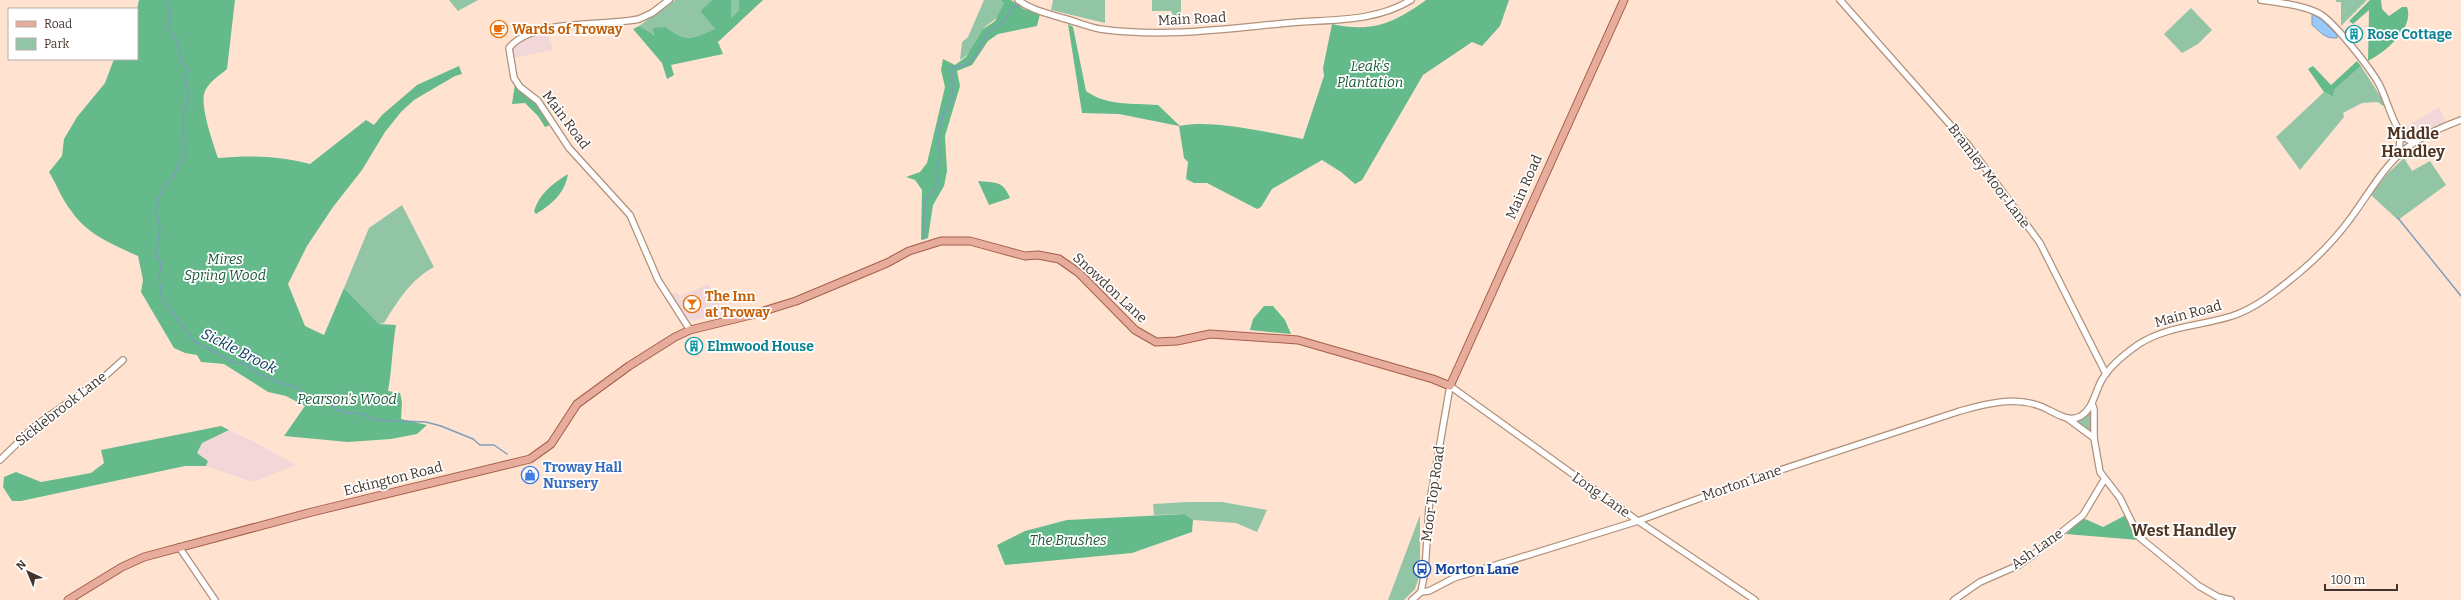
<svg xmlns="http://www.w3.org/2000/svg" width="2461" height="600" font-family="Bitter,serif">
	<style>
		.commercial { fill: #f2d7d8 }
		.green { fill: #91c5a6 }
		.forest { fill: #65ba8b }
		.water { fill: #97c9fa; stroke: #7e9dbc }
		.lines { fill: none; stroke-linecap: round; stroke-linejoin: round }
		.stream { stroke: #7e9dbc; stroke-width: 1.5 }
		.minor-casing { stroke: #b1917b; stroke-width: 8 }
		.major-casing { stroke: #a45f4a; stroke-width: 9 }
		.minor { stroke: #fff; stroke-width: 5.5 }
		.major { stroke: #e8ac9c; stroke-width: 7 }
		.labels { text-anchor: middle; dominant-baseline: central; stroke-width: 3.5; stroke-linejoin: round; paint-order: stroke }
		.street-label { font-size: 14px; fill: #43352c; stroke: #fff }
		.food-label { font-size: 14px; font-weight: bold; fill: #c56008; stroke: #fff; text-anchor: start }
		.culture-label { font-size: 14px; font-weight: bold; fill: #0d838f; stroke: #fff; text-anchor: start }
		.park-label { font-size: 14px; font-style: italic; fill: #19593a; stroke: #fff }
		.shop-label { font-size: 14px; font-weight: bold; fill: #366cbe; stroke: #fff; text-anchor: start }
		.transit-label { font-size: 14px; font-weight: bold; fill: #164399; stroke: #fff; text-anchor: start }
		.water-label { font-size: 15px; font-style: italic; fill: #0c3b61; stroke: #fff }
		.quarter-label { font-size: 16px; font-weight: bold; fill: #503522; stroke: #fff }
	</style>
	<rect width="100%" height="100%" fill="#ffe3d0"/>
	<g class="commercial">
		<path d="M547 32 553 50 512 58 511 48 523 39Z"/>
		<path d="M2439 107 2446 122 2421 137 2414 139 2407 137 2403 129Z"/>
		<path d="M709 284 723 314 692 321 686 319 670 296 675 292 681 296Z"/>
		<path d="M229 430 262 446 296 465 253 482 206 466 208 461 197 453 202 443Z"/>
	</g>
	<g class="green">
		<path d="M449 0H478L458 11Z"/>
		<path d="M675 0H712L700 11 715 29C691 39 687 43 666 27 652 37 653 36 639 26Z"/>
		<path d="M731 0H739V10L731 18Z"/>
		<path d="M984 0H1000L1004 3C1000 22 989 20 981 32 974 41 971 55 960 60L962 42 968 37Z"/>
		<path d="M1053 0H1105V23L1051 10Z"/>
		<path d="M1152 0H1181V16L1173 15 1171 11H1152Z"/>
		<path d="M2336 0H2367L2341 26V2H2336Z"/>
		<path d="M2191 8 2212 30 2198 44 2182 53 2164 34Z"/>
		<path d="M2361 66 2386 105 2383 106 2378 102 2362 103 2343 113 2344 117 2300 170 2276 137 2324 92 2332 97 2334 90Z"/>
		<path d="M2404 158 2412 171 2430 161 2446 185 2398 220 2371 195 2386 175Z"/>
		<path d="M402 205 434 267C410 280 398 301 384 323L379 324 344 288 369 228Z"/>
		<path d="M2090 412 2091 432 2090 433 2078 422Z"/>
		<path d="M1188 502H1222L1267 510 1257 532 1236 523 1193 520 1185 514 1154 515 1153 504Z"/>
		<path d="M1420 515V574L1415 589 1404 600H1388Z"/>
	</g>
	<g class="forest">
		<path d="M139 0H235L227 69C219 76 207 83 204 94 201 109 213 143 218 158 250 155 279 156 310 164L366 120 374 125 382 115 417 85 459 66 462 74 455 76 414 100 401 112 385 132 362 170 333 207 307 246 288 284 305 326 324 335 344 288 379 324 396 325C392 348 392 369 388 391L400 393 402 402 401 419 427 425 417 434 391 439 348 442 284 436 305 406 286 396 268 392 224 364 201 362 197 355 185 353 174 348 141 292 143 280 138 256C114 245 88 235 72 212 62 200 57 185 49 172L62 156 64 139 77 117 105 83 114 59H137V9Z"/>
		<path d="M712 0H731V18L739 10V0H763L718 42 723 54 671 65 674 75 667 79 662 63 633 29 639 26 654 35 653 28 666 27C687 43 691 39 715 29L700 11Z"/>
		<path d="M1000 0H1011L1024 9 1040 14 1037 26 998 34 988 41 972 65 957 71 960 86 945 136 947 171 944 186 933 205 928 238 921 240 922 190 915 180 906 177 920 172 927 163 945 87 941 70 943 59 955 65 966 57 982 30 995 21 1004 3Z"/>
		<path d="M1426 0H1509L1500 26 1482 46 1472 42 1423 75 1362 180 1355 184 1341 172 1322 160 1272 189 1261 207 1257 209 1207 183H1194L1186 179 1188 162 1184 158 1179 126 1119 114 1082 113 1068 24 1073 27 1086 91C1106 106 1133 103 1158 105L1180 126C1212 119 1270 133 1303 139L1324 76 1323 68 1332 24C1372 33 1394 23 1426 0Z"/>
		<path d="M2370 0H2381L2382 9 2389 16 2402 7H2407C2415 28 2384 53 2368 61L2369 10 2353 24 2349 21Z"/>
		<path d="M2357 61 2361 66 2334 90 2333 97 2324 92 2308 69 2313 66 2331 85Z"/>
		<path d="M515 84 540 107 550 125 545 127 538 116 525 103 512 104Z"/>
		<path d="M568 174C565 193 552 204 536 214L534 211C539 194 553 183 568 174Z"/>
		<path d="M978 181C995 183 1003 180 1010 198L989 205Z"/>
		<path d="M1264 306H1273L1285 320 1291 334 1250 330 1253 319Z"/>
		<path d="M221 426 229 430 202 443 197 453 208 461 206 466H185L21 501H12L3 487 4 477 16 472 41 482 91 473 104 463 101 450Z"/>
		<path d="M1185 514 1193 520 1192 532 1132 553 1005 565 997 545 1025 531 1067 520Z"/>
		<path d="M2126 515 2138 540 2066 534 2083 518 2103 527Z"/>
	</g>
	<path class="water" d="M2312 14 2321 19 2337 35V38C2324 39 2321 32 2312 25Z"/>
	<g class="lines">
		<g class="stream">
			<path d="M168 0V9L171 15 167 26 178 42 180 58 189 71 185 74 188 97 184 111 183 132 186 154 177 167 173 178 166 183 161 192 158 202 157 214 160 229 156 255 161 263 159 278 162 299 194 341 235 363H246L253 371 275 381 298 388 311 402 324 400 332 404 336 409 346 413H359L375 420 426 422 441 426 473 439 480 445H494L507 454"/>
			<path d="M2398 218 2461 296"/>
			<path d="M924 239V202L935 189 938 179 937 167 940 160 938 136 943 115 953 98 952 66 959 67 969 63 979 51 986 34 1002 23 1012 8 1022 4"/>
		</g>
		<defs>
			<g id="minor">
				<path d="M669 0 652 13 639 19C603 27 533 18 509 48L514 78 520 87 538 101 569 148 630 215 658 280 690 330"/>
				<path d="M1018 0C1031 10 1047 13 1062 18 1075 21 1088 27 1100 29 1164 38 1225 29 1288 23 1330 19 1373 23 1411 0"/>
				<path d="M1840 0 1969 146 2040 243 2106 374"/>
				<path d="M2261 0C2281 3 2303 5 2320 14 2335 23 2370 68 2379 84 2388 100 2395 138 2413 142"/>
				<path d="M2398 156 2401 134"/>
				<path d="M2092 404 2094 409V438L2100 472 2120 498 2139 537 2199 586 2218 597 2231 600"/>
				<path d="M2067 418 2094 438"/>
				<path d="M0 460 35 426 104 377 123 360"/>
				<path d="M179 547 215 600"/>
				<path d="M1421 592 1429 591 1454 578 1638 521 1744 482 1960 411C1985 404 2014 396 2040 406 2052 410 2067 424 2081 416 2094 408 2095 390 2103 378 2111 365 2126 353 2139 344 2167 326 2201 326 2232 316 2257 308 2279 289 2300 272 2320 255 2338 236 2353 215 2369 193 2383 168 2403 151 2419 137 2442 127 2461 120"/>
				<path d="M1412 600 1421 592 1425 571 1429 507 1450 386 1638 521 1755 600"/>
				<path d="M1954 600 1980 582 2019 565 2033 555 2083 515 2104 480"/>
			</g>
			<path id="major" d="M68 600 122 567 144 557 312 512 530 459 551 444 577 404 629 366 675 337 690 330 751 315 796 301 887 263 909 251 941 241H970L1025 256 1038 255 1059 259 1079 273 1135 330 1156 342 1177 341 1210 334 1298 340 1433 379 1450 386 1624 0"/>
		</defs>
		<use href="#minor" class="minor-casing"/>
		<use href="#major" class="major-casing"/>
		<use href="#minor" class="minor"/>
		<use href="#major" class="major"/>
	</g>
	<defs>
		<symbol id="cafe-ring" viewBox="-11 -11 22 22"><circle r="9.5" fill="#fff" stroke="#e8710a" stroke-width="1.5"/><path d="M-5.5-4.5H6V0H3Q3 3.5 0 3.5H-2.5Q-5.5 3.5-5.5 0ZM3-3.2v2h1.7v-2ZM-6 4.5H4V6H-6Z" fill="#e8710a"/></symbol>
		<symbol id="building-ring" viewBox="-11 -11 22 22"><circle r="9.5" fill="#fff" stroke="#0f9aa8" stroke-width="1.5"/><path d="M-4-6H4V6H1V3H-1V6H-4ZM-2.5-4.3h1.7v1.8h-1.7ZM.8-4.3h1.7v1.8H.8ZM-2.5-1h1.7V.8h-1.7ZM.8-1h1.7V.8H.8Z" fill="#0f9aa8"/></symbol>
		<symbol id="bar-ring" viewBox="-11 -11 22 22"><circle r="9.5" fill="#fff" stroke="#e8710a" stroke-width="1.5"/><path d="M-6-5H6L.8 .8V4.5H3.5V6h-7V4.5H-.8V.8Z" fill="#e8710a"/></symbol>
		<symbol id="shop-ring" viewBox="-11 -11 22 22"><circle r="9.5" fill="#fff" stroke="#3f7fe0" stroke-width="1.5"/><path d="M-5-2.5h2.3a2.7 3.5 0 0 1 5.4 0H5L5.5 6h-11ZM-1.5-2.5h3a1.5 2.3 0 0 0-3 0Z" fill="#3f7fe0"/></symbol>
		<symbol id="bus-ring" viewBox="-11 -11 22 22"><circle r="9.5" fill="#fff" stroke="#1a4fb4" stroke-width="1.5"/><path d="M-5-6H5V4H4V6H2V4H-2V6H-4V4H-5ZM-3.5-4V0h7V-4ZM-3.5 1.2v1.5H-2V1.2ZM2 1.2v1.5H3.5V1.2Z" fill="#1a4fb4"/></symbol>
	</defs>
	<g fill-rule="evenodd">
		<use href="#cafe-ring" x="489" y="19" width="20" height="20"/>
		<use href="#building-ring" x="2344" y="24" width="20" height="20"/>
		<use href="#bar-ring" x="682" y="294" width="20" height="20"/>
		<use href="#building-ring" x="684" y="336" width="20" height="20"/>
		<use href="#shop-ring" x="520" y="465" width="20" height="20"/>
		<use href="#bus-ring" x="1412" y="559" width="20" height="20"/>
	</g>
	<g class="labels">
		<g class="street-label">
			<text transform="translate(1192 19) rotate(-3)">Main Road</text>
			<text transform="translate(566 120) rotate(53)">Main Road</text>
			<text transform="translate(1989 176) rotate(53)">Bramley Moor Lane</text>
			<text transform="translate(1524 187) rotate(-66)">Main Road</text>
			<text transform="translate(1110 288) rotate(43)">Snowdon Lane</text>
			<text transform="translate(2188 314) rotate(-15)">Main Road</text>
			<text transform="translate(61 409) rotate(-38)">Sicklebrook Lane</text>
			<text transform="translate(393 479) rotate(-14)">Eckington Road</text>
			<text transform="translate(1742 483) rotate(-19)">Morton Lane</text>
			<text transform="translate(1433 494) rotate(-82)">Moor Top Road</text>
			<text transform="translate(1601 495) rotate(35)">Long Lane</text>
			<text transform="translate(2037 549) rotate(-35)">Ash Lane</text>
		</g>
		<g class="food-label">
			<text x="512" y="29">Wards of Troway</text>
			<text x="705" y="296">The Inn<tspan x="705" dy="16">at Troway</tspan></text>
		</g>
		<g class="culture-label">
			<text x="2367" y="34">Rose Cottage</text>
			<text x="707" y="346">Elmwood House</text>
		</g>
		<g class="park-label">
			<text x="1370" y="66">Leak's<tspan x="1370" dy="16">Plantation</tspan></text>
			<text x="225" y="259">Mires<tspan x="225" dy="16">Spring Wood</tspan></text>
			<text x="347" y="399">Pearson's Wood</text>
			<text x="1068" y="540">The Brushes</text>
		</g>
		<g class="shop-label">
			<text x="543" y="467">Troway Hall<tspan x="543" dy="16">Nursery</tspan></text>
		</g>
		<g class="transit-label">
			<text x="1435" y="569">Morton Lane</text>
		</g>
		<g class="water-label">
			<text transform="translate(239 351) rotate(27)">Sickle Brook</text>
		</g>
		<g class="quarter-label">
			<text x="2413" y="133">Middle<tspan x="2413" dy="18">Handley</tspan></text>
			<text x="2184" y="530">West Handley</text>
		</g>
	</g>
	<rect x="8" y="8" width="130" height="52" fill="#ffffff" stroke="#b4aeab"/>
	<rect x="16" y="21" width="20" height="6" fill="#e8ac9c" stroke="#b4aeab"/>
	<text x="44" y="28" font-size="12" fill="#43352c">Road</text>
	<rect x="16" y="38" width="20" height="12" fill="#91c5a6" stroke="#b4aeab"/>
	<text x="44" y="48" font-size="12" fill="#43352c">Park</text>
	<g transform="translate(28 572) rotate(316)" stroke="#ffffff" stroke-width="3" paint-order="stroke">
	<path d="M0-3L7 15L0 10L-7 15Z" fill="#43352c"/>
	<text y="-6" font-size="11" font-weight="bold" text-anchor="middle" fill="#43352c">N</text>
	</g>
	<path d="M2325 584v6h72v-6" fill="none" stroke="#43352c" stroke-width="2"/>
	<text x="2331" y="584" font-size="12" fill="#43352c" stroke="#ffffff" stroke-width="3" paint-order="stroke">100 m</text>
</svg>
